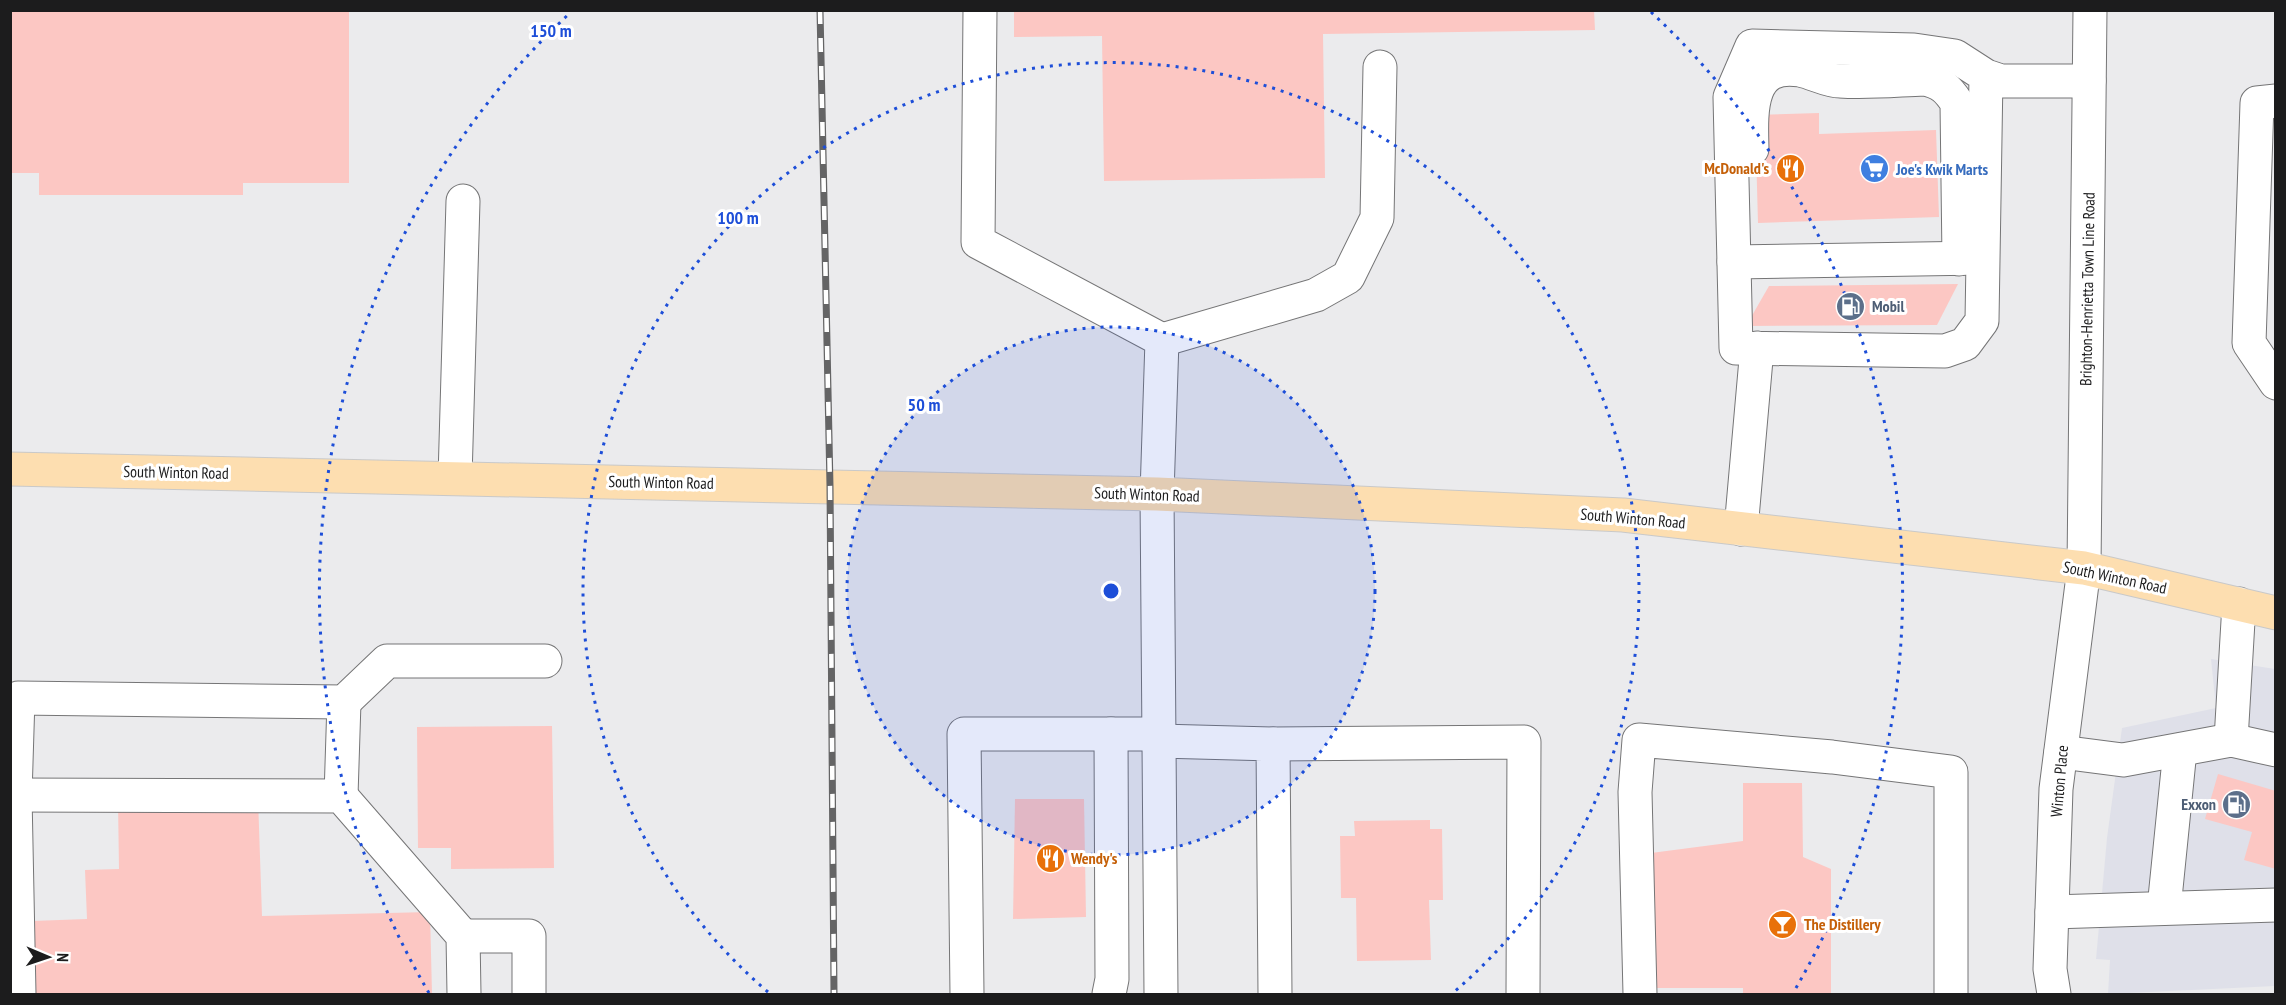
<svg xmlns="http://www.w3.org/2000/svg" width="2286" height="1005" font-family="'PT Sans Narrow',sans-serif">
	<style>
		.built { fill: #dfe0e9 }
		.building { fill: #fcc7c3 }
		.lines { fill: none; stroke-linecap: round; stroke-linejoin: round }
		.minor-casing { stroke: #757576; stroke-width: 35 }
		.major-casing { stroke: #c9c9c9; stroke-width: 35 }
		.minor { stroke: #fff; stroke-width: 33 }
		.major { stroke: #fddeb0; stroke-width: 33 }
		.rail-casing { stroke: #646465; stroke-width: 7 }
		.rail { stroke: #fff; stroke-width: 4.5; stroke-dasharray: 14; stroke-linecap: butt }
		.ring { fill: none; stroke: #1d4ed8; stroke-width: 3; stroke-dasharray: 3 6 }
		.labels { text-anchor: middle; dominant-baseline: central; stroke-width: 6; stroke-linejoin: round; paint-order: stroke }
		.food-label { font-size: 16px; font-weight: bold; fill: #c56008; stroke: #fff; text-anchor: start }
		.shop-label { font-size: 16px; font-weight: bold; fill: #366cbe; stroke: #fff; text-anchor: start }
		.street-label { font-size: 16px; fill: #1c1c1d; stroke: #fff }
		.service-label { font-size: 16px; font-weight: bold; fill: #4e5e75; stroke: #fff; text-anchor: start }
		.centre { fill: #1d4ed8; stroke: #fff; stroke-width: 3 }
		.ring-label { font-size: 18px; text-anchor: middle; font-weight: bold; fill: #1d4ed8; stroke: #fff; stroke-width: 6; stroke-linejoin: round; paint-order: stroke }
	</style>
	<rect width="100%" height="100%" fill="#ebebed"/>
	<path class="built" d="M2211 659 2275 669V986L2108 994 2110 960 2096 959 2107 838 2122 728 2216 708Z"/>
	<g class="building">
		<path d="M10 10H349V183H243V195H39V173H10Z"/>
		<path d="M1014 10H1594L1595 30 1323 34 1325 178 1104 181 1102 36 1014 37Z"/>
		<path d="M1819 113V134L1936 130 1939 217 1758 223 1755 115Z"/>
		<path d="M1958 284 1937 325 1746 326 1769 286Z"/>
		<path d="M552 726 554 868 451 869V848H418L417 727Z"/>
		<path d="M2218 774 2276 791V869L2244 860 2252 832 2205 819Z"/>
		<path d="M1743 783H1802L1803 857 1831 869V994H1743V988H1652L1651 853 1743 841Z"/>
		<path d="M258 798 262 916 430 912 432 994H34L32 921 87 919 85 870 119 869 118 802Z"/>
		<path d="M1015 799H1084L1086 917 1013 919Z"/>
		<path d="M1430 820V829H1442L1443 900H1429L1431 960 1357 961 1356 898H1341L1340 836H1355L1354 821Z"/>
	</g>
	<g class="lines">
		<defs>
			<g id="minor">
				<path d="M980 10 978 242 1162 340 1157 494 1161 994"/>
				<path d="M1986 76 1982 321 1965 344 1945 351 1736 348 1730 97 1752 46 1914 50 1955 56 1986 76 2001 81H2089"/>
				<path d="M2276 101 2257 103 2249 343 2276 383"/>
				<path d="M1752 149C1751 112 1748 62 1800 70 1814 73 1827 81 1840 81 1868 83 1897 80 1924 79 1941 82 1948 89 1957 103L1959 259"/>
				<path d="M1734 262 1981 258"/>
				<path d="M1162 340 1316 295 1348 277 1377 218 1380 67"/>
				<path d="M455 478 463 201"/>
				<path d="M1741 529 1757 348"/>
				<path d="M2231 740 2239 604"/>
				<path d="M1159 741 1273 744 1275 994"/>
				<path d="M1273 744 1524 742 1523 994"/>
				<path d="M2061 752 2123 760 2231 740 2276 750"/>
				<path d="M10 795 341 796 463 936 464 994"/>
				<path d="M341 796 344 702"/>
				<path d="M2164 908 2180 750"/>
				<path d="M2052 912 2276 905"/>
				<path d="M463 936H529V994"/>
				<path d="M19 994 15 795 18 698 344 702 387 661H545"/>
				<path d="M967 994 964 734H1159"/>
				<path d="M1109 994 1112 979 1111 734"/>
				<path d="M1640 994 1635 792 1639 740 1832 757 1951 772V994"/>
				<path d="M2054 994 2050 969 2056 789 2084 568 2090 10"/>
			</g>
			<path id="major" d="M10 469 1157 494 1623 515 2084 568 2276 613"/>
		</defs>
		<use href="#minor" class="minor-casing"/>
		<use href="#major" class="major-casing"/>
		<use href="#minor" class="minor"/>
		<use href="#major" class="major"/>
		<defs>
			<path id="rail" d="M820 10 830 486 834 994"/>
		</defs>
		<use href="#rail" class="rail-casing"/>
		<use href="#rail" class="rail"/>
	</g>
	<circle cx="1111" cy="591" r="264" fill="#1d4ed8" fill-opacity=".12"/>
	<g class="ring">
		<circle cx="1111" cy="591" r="264"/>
		<path d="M768 992A528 528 0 1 1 1454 992"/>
		<path d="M429 993A792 792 0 0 1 571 12M1651 12A792 792 0 0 1 1793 993"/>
	</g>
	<defs>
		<symbol id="restaurant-disc" viewBox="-11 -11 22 22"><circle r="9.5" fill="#e8710a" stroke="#fff"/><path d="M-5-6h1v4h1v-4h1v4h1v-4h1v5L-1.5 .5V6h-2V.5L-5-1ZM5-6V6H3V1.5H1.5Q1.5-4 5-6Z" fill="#fff"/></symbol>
		<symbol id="supermarket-disc" viewBox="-11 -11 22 22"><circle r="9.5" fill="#3f7fe0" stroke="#fff"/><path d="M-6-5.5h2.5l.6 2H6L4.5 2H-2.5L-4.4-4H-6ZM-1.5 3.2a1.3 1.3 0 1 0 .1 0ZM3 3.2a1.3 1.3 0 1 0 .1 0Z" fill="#fff"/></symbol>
		<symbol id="fuel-disc" viewBox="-11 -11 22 22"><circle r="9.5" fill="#5c6f8a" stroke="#fff"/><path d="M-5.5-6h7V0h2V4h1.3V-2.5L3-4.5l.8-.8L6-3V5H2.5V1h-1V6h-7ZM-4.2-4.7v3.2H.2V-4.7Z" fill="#fff"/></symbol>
		<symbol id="bar-disc" viewBox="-11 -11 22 22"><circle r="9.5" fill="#e8710a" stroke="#fff"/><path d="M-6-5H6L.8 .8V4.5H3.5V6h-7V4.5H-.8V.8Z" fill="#fff"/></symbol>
	</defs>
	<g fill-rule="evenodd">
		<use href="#restaurant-disc" x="1774" y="152" width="33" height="33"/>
		<use href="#supermarket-disc" x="1858" y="152" width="33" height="33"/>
		<use href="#fuel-disc" x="1834" y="290" width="33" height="33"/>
		<use href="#fuel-disc" x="2220" y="788" width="33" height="33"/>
		<use href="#restaurant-disc" x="1034" y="842" width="33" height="33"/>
		<use href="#bar-disc" x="1766" y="908" width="33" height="33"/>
	</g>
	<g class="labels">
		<g class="food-label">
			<text x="1769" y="168" text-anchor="end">McDonald's</text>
			<text x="1071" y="858">Wendy's</text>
			<text x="1804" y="924">The Distillery</text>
		</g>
		<g class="shop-label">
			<text x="1896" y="169">Joe's Kwik Marts</text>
		</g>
		<g class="street-label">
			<text transform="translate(2087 289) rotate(-89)">Brighton-Henrietta Town Line Road</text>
			<text transform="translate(176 472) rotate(1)">South Winton Road</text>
			<text transform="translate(661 482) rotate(1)">South Winton Road</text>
			<text transform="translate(1147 494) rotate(2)">South Winton Road</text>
			<text transform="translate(1633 518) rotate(5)">South Winton Road</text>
			<text transform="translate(2115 577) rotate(12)">South Winton Road</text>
			<text transform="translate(2059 781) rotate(-85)">Winton Place</text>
		</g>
		<g class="service-label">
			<text x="1872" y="306">Mobil</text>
			<text x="2216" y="804" text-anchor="end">Exxon</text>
		</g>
	</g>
	<circle cx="1111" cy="591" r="9" class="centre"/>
	<g class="ring-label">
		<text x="551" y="37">150 m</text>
		<text x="738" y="224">100 m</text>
		<text x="924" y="411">50 m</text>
	</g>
	<rect width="2286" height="1005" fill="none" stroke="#1c1c1d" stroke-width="24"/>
	<g transform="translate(48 957) rotate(92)" stroke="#ffffff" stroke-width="4.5" paint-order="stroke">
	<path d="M0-4.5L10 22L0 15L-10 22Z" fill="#1c1c1d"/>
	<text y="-9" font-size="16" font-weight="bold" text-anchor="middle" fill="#1c1c1d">N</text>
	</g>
</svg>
